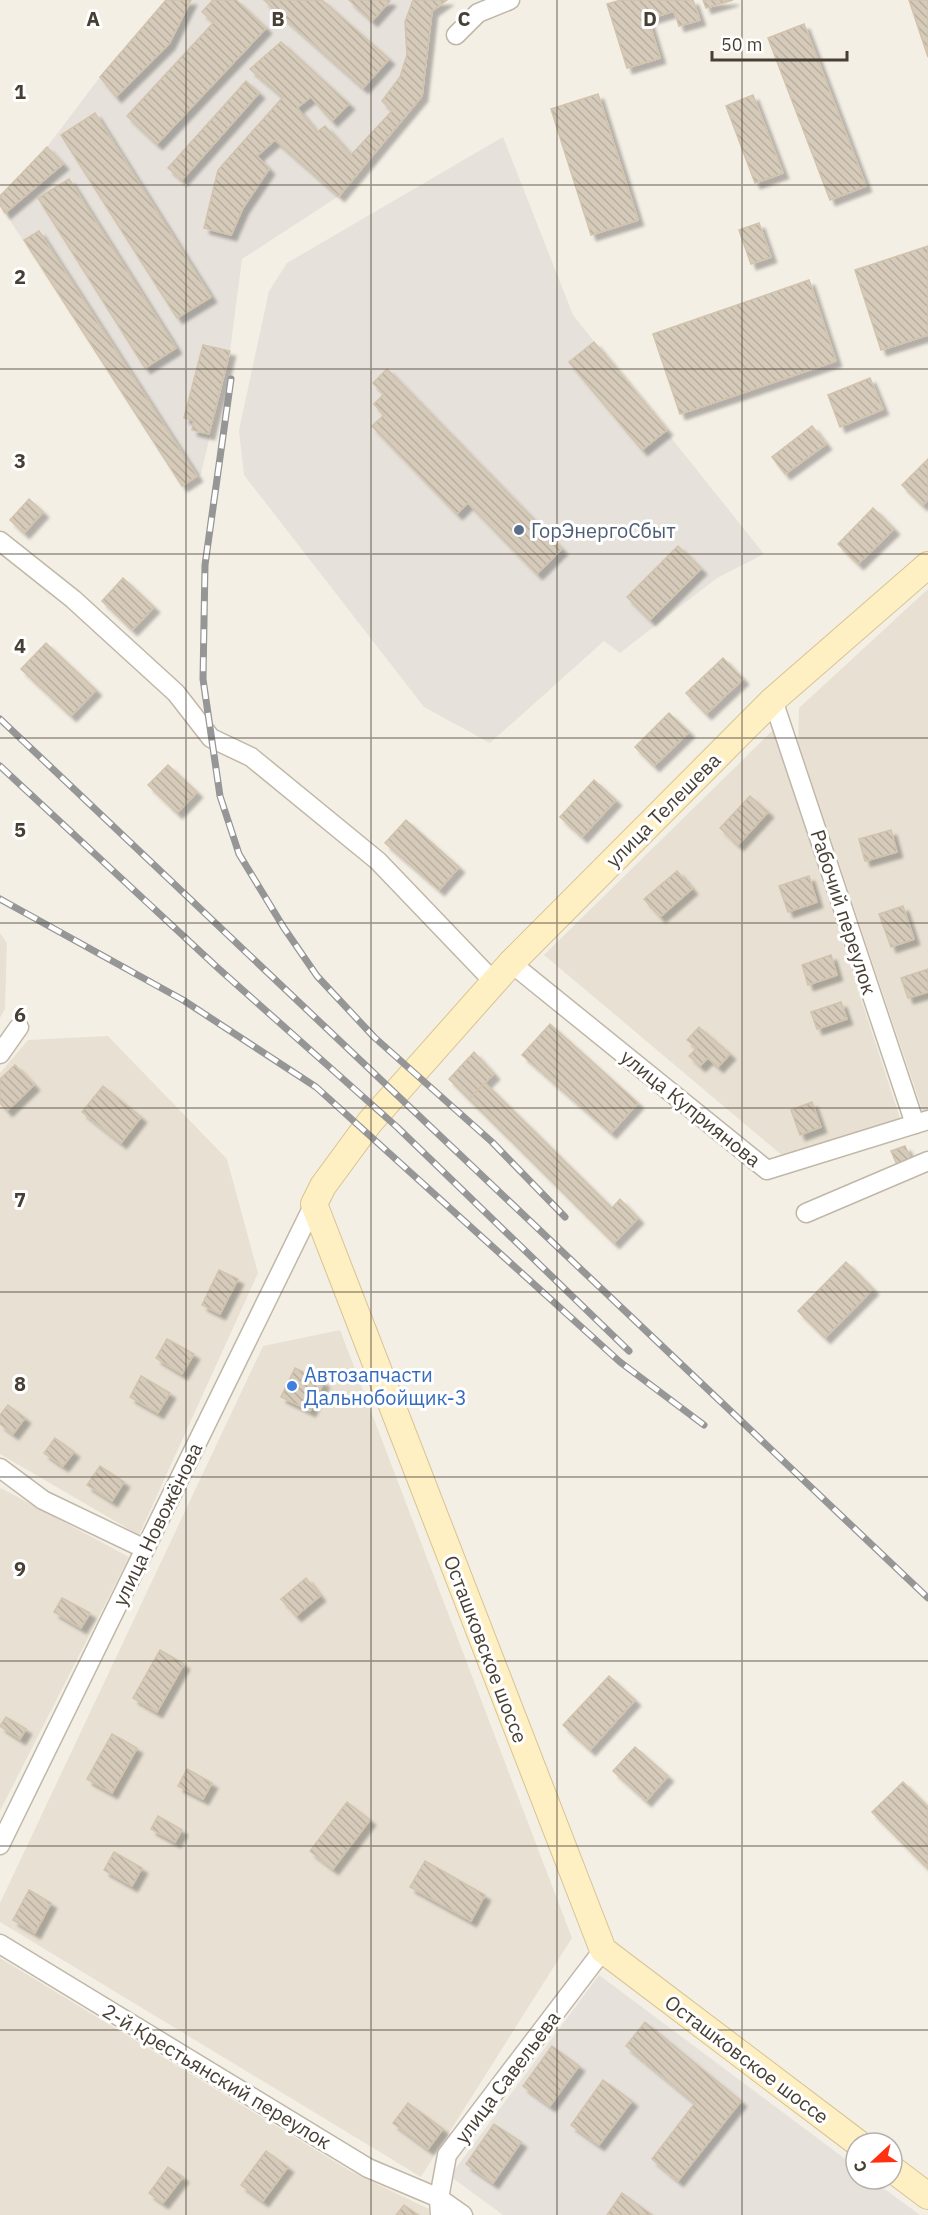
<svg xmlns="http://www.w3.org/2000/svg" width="928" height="2215" font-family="'IBM Plex Sans',sans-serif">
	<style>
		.residential { fill: #e8e1d3 }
		.industrial { fill: #e6e1da }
		.building { fill: url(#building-back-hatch); stroke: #d2c3ad; stroke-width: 1.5; filter: url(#shadow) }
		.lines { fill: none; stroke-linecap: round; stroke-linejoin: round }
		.street-casing { stroke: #c0b7a7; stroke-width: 21 }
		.secondary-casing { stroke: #d7c392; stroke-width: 28 }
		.street { stroke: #fff; stroke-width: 18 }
		.secondary { stroke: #fff0c4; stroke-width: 26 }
		.rail-casing { stroke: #969696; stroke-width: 7 }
		.rail { stroke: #fff; stroke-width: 4.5; stroke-dasharray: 14; stroke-linecap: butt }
		.grid { fill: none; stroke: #473f34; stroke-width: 1.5; stroke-opacity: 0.55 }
		.service-dot { fill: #5c6f8a; stroke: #fff; stroke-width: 2 }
		.shop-dot { fill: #3f7fe0; stroke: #fff; stroke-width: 2 }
		.labels { text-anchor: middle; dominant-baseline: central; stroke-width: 6; stroke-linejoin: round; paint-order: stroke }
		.service-label { font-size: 20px; fill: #4e5e75; stroke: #fff; text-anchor: start }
		.street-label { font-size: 20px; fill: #473f34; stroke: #fff }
		.shop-label { font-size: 20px; fill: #366cbe; stroke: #fff; text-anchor: start }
		.grid-label { font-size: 20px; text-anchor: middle; font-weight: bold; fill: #473f34; stroke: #fff; stroke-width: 6; stroke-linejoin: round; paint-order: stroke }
	</style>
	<defs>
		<pattern id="building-back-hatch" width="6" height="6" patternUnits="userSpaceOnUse" patternTransform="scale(1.5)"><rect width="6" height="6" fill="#d6cbba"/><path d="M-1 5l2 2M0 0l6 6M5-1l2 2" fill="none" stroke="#b9afa0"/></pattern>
		<filter id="shadow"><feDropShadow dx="5.5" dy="5.5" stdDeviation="1.5" flood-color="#0004"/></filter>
	</defs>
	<rect width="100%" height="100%" fill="#f4efe5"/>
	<g class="residential">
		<path d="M928 589V1111L923 1112 798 742 799 708Z"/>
		<path d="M773 730 900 1118 784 1157 544 955Z"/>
		<path d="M0 933 7 943 5 1009 0 1018Z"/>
		<path d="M108 1036 227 1159 258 1273 139 1535 0 1454V1073L28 1040Z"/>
		<path d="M340 1330 572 1938 421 2177 0 1922V1903L263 1346Z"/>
		<path d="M1 1488 129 1557 0 1811V1490Z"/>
		<path d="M0 1958 352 2172 429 2209V2215H0Z"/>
	</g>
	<g class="industrial">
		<path d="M166 0H447L432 11 422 96 339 196 242 259 230 351 201 474 182 486 0 205V196L47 147 100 77Z"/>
		<path d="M503 137 573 315 764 554 717 578 620 653 604 641 490 743 424 707 244 475 239 430 269 291 287 263Z"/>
		<path d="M599 1975 856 2167V2179H871L920 2215H503L450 2176Z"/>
	</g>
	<g class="building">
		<path d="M166 0H191L169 44 116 97 100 77Z"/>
		<path d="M213 0H236L266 28 157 144 127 116 214 22 202 12Z"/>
		<path d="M264 0H322L389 59 363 88Z"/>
		<path d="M349 0H389L390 1 372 21Z"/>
		<path d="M413 0H447L432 11 422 96 339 196 275 140 257 156 269 169 243 208 231 235 204 228 218 170 283 97 250 69 281 42 349 104 332 121 311 97 297 108 317 132 325 126 351 155 392 111 382 101 400 77 407 55 405 22Z"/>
		<path d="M621 0H693L700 20 679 26 674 11 648 19 660 58 627 68 607 4Z"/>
		<path d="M703 0H733L706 8Z"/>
		<path d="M909 0H928V57Z"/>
		<path d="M804 24 866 186 830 200 768 38Z"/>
		<path d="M246 81 259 93 182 180 168 168Z"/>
		<path d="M598 94 638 220 591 235 551 109Z"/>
		<path d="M753 95 783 173 755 183 726 106Z"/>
		<path d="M95 113 211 297 177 318 61 135Z"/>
		<path d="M47 147 63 164 5 213 0 205V196Z"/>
		<path d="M69 179 176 348 145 368 38 198Z"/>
		<path d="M759 223 771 257 751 264 739 230Z"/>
		<path d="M39 231 197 476 182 486 24 240Z"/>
		<path d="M928 246V335L881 350 855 270Z"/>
		<path d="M809 280 836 361 680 414 653 334Z"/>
		<path d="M594 342 667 430 642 450 569 362Z"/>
		<path d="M203 345 230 351 209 434 192 430 194 420 184 418Z"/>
		<path d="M387 369 562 549 537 574 468 503 457 514 372 426 384 415 374 404 384 394 373 383Z"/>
		<path d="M870 378 883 409 840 427 828 395Z"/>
		<path d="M812 426 826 444 785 474 772 457Z"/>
		<path d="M928 459V500L922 505 902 485Z"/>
		<path d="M29 499 43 512 24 533 10 520Z"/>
		<path d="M873 508 894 529 858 564 838 544Z"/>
		<path d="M678 546 701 569 650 620 627 597Z"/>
		<path d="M123 578 154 607 132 630 102 601Z"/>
		<path d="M46 643 96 690 71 716 21 669Z"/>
		<path d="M723 658 743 679 706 714 686 693Z"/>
		<path d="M669 713 689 732 654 766 635 747Z"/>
		<path d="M168 765 197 792 177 813 148 785Z"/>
		<path d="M594 780 616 800 582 837 560 817Z"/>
		<path d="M750 796 768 812 738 845 720 828Z"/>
		<path d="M406 820 459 867 439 890 385 843Z"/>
		<path d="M891 830 897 852 865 861 859 839Z"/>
		<path d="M677 871 692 889 660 917 644 899Z"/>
		<path d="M809 876 817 902 788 912 779 886Z"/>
		<path d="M903 906 914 939 891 947 879 914Z"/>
		<path d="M831 955 837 975 808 985 802 965Z"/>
		<path d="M928 969V992L908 998 901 978Z"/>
		<path d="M841 1002 847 1019 817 1029 811 1012Z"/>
		<path d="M550 1024 638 1103 611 1133 522 1055Z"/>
		<path d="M699 1027 730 1054 718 1067 708 1058 700 1066 689 1056 697 1048 687 1040Z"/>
		<path d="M474 1052 494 1074 469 1099 449 1079Z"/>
		<path d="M15 1065 34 1085 7 1111 0 1103V1079Z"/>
		<path d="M485 1083 612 1208 620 1199 638 1218 614 1243 469 1099Z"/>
		<path d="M103 1086 141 1117 121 1143 82 1112Z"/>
		<path d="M812 1102 821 1127 800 1135 791 1110Z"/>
		<path d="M905 1146 912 1161 898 1167 891 1151Z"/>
		<path d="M846 1262 873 1289 825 1338 798 1311Z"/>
		<path d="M219 1270 238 1279 220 1314 202 1305Z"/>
		<path d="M167 1339 194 1354 182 1374 156 1358Z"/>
		<path d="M295 1368 324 1382 310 1411 281 1397Z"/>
		<path d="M141 1376 170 1393 158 1413 130 1397Z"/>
		<path d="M8 1405 25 1418 13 1434 0 1424V1415Z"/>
		<path d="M55 1438 74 1452 63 1466 44 1453Z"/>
		<path d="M100 1466 124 1482 112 1501 87 1485Z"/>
		<path d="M306 1578 320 1596 296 1616 281 1599Z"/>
		<path d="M62 1598 90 1613 81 1628 54 1612Z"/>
		<path d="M160 1650 184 1664 157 1712 133 1698Z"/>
		<path d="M609 1676 635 1700 590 1750 563 1725Z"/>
		<path d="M6 1717 26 1729 20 1739 0 1726Z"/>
		<path d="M112 1734 137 1748 112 1793 87 1779Z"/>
		<path d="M635 1747 668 1776 646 1801 613 1771Z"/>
		<path d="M187 1769 212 1783 203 1799 178 1786Z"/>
		<path d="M903 1782 928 1807V1869L872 1812Z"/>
		<path d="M347 1802 370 1820 333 1869 310 1851Z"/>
		<path d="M158 1816 182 1830 175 1842 151 1829Z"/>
		<path d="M114 1852 142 1868 132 1886 104 1870Z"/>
		<path d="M425 1861 485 1895 471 1921 410 1887Z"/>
		<path d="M29 1890 51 1903 35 1933 13 1920Z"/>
		<path d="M645 2022 741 2101 678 2181 652 2159 695 2103 626 2046Z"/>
		<path d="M552 2046 579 2066 550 2106 523 2086Z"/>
		<path d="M603 2080 632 2101 599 2145 571 2125Z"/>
		<path d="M408 2103 443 2129 428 2149 393 2123Z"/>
		<path d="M494 2124 521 2142 493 2183 466 2164Z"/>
		<path d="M266 2151 288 2167 263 2201 241 2185Z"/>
		<path d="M168 2167 183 2177 163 2203 149 2193Z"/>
		<path d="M622 2193 652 2215H607Z"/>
		<path d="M404 2205 418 2215H396Z"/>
	</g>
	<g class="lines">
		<defs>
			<g id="street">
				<path d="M456 35 478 13 510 0"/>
				<path d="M0 541 73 599 176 693 211 738 251 757 378 861 494 982"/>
				<path d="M773 700 915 1124"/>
				<path d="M511 963 767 1170 928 1120"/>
				<path d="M0 1054 19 1027"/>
				<path d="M806 1213 928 1161"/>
				<path d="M0 1468 43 1500 145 1549"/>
				<path d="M0 1845 314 1204"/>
				<path d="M0 1944 368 2168 439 2198 463 2215"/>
				<path d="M440 2215 439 2198 447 2155 603 1950"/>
			</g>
			<g id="secondary">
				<path d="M858 2143 603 1950 314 1204 323 1186 370 1122 511 963 773 700 928 565"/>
				<path d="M892 2169 928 2196"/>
			</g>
		</defs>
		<use href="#street" class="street-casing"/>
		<use href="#secondary" class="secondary-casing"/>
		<use href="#street" class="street"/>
		<use href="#secondary" class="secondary"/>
		<defs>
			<g id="rail">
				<path d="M231 379 205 565 203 679 220 796 239 854 284 928 317 976 374 1037 492 1142 565 1217"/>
				<path d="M0 719 928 1598"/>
				<path d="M0 766 219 969 397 1127 629 1351"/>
				<path d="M0 899 183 1000 316 1087 620 1362 704 1425"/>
			</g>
		</defs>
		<use href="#rail" class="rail-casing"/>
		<use href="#rail" class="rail"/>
	</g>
	<path class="grid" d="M186 0V2215M371 0V2215M557 0V2215M742 0V2215M0 185H928M0 369H928M0 554H928M0 738H928M0 923H928M0 1108H928M0 1292H928M0 1477H928M0 1661H928M0 1846H928M0 2030H928"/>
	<circle class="service-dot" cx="519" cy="530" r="6"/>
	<circle class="shop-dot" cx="292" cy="1386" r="6"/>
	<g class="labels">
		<g class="service-label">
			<text x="531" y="530">ГорЭнергоСбыт</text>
		</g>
		<g class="street-label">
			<text transform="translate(663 810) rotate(-45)">улица Телешева</text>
			<text transform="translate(844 912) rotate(72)">Рабочий переулок</text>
			<text transform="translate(691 1108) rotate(39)">улица Куприянова</text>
			<text transform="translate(157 1524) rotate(-64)">улица Новожёнова</text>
			<text transform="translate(486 1649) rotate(69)">Осташковское шоссе</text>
			<text transform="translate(747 2059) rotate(37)">Осташковское шоссе</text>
			<text transform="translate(217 2076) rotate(31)">2-й Крестьянский переулок</text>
			<text transform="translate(507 2077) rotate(-53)">улица Савельева</text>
		</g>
		<g class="shop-label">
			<text x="304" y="1374">Автозапчасти<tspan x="304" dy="23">Дальнобойщик-3</tspan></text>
		</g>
	</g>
	<g class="grid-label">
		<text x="93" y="26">A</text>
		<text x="278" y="26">B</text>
		<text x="464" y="26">C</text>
		<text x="650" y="26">D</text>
		<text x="20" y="99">1</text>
		<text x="20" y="284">2</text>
		<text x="20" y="468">3</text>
		<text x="20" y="653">4</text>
		<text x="20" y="837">5</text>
		<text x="20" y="1022">6</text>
		<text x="20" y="1207">7</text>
		<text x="20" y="1391">8</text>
		<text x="20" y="1576">9</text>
	</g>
	<g transform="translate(874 2161) rotate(248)"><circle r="28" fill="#ffffff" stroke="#b5b2ae" stroke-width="1.5"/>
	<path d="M0-4.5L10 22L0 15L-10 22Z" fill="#ff3111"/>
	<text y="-9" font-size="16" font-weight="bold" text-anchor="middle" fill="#473f34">С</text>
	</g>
	<path d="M712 51v9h135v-9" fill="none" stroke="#473f34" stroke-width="3"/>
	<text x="721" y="51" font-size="18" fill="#473f34" stroke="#ffffff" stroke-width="4.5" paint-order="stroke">50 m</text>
</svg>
